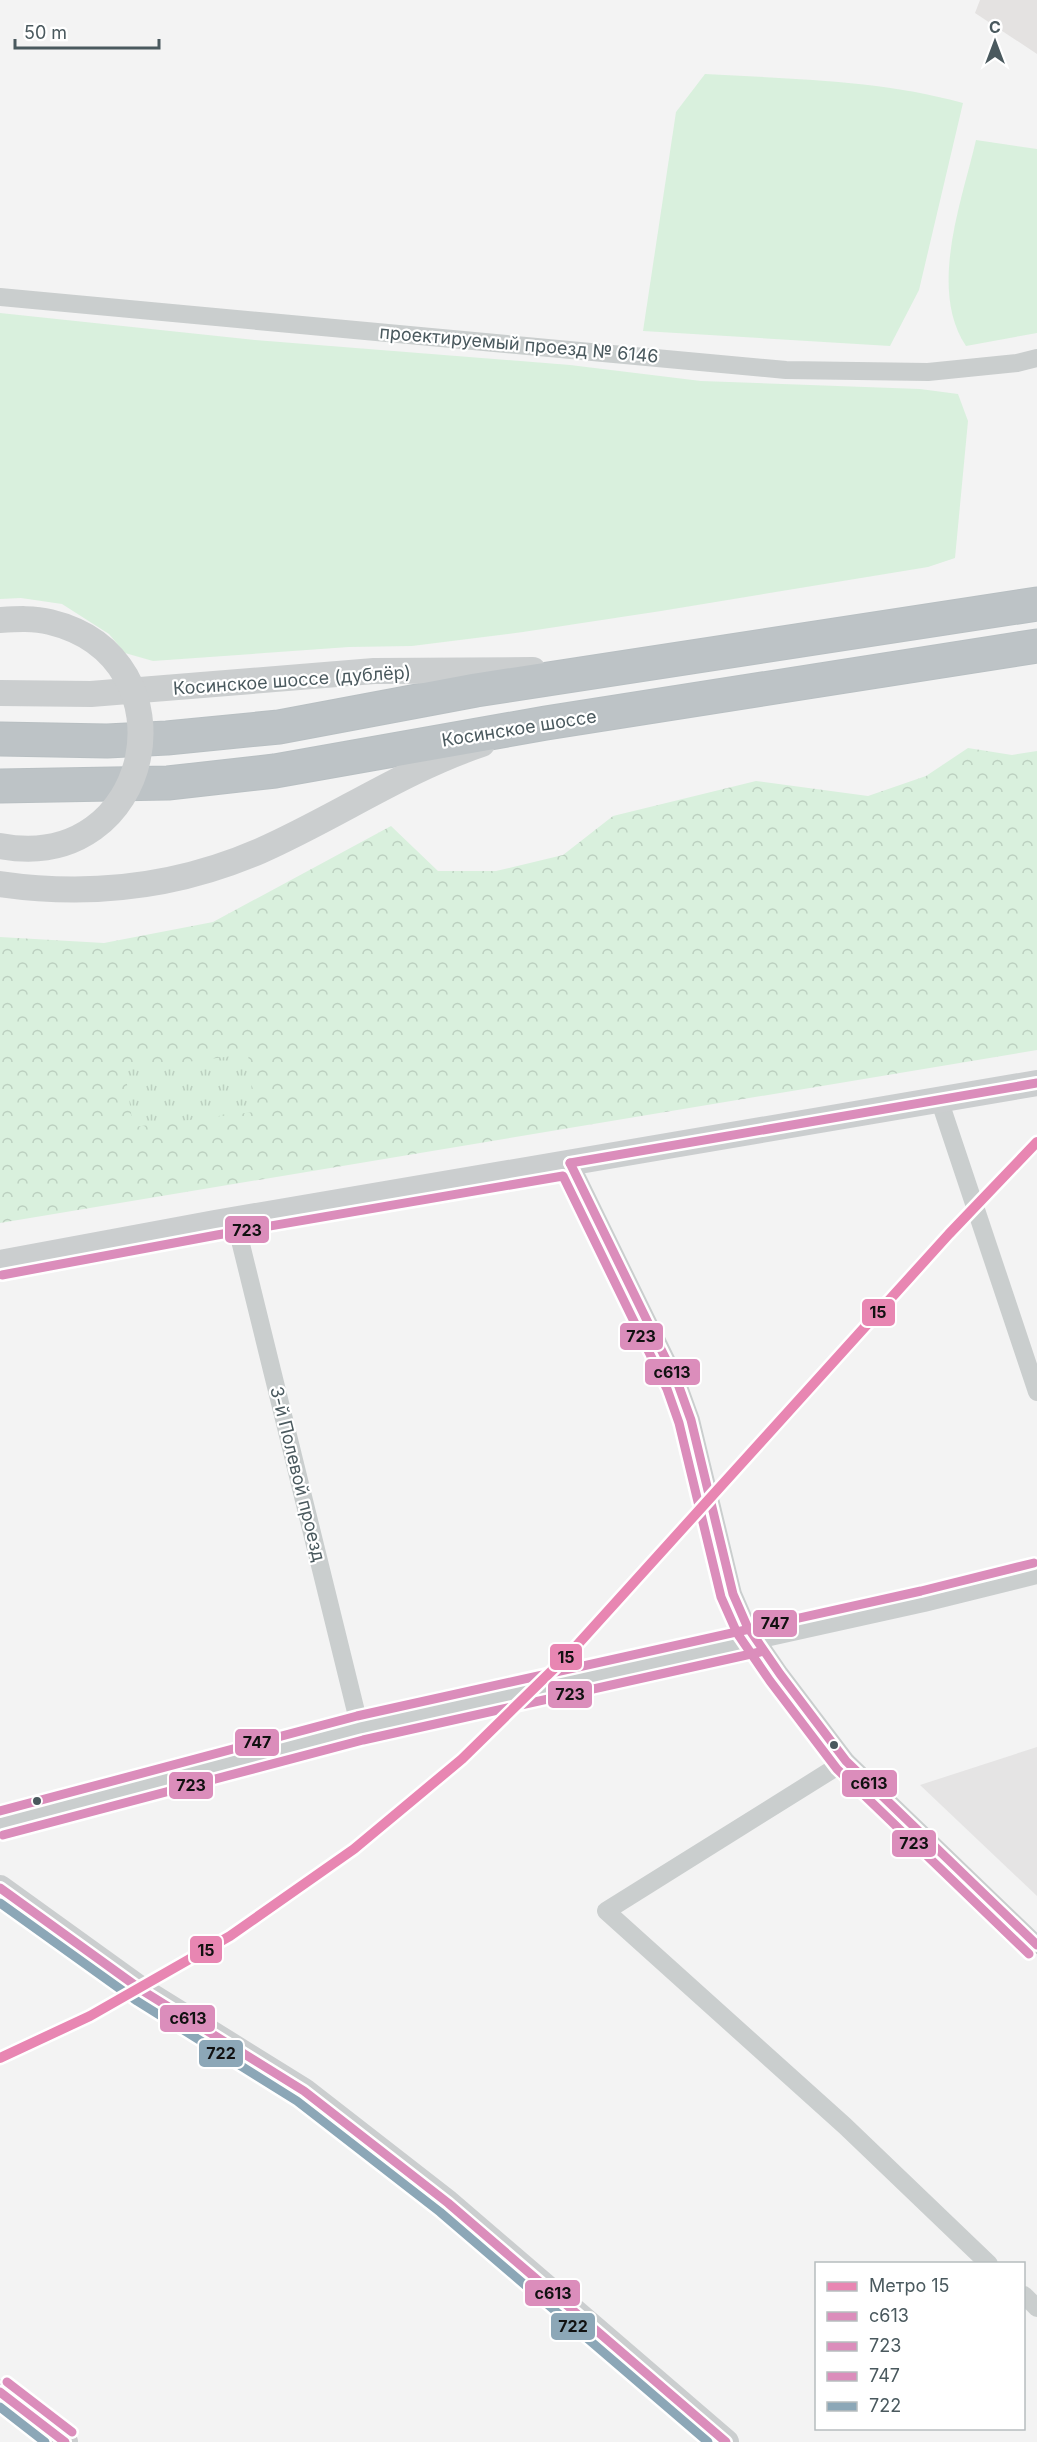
<svg xmlns="http://www.w3.org/2000/svg" width="1037" height="2442" font-family="Inter,sans-serif">
	<style>
		.commercial { fill: #e4e2e1 }
		.education { fill: #e5e4e4 }
		.green { fill: #d9f0dd }
		.forest { fill: url(#forest-crowns) }
		.park { fill: url(#park-tufts) }
		.lines { fill: none; stroke-linecap: round; stroke-linejoin: round }
		.highway-casing { stroke: #b8bfc2; stroke-width: 35 }
		.street { stroke: #cacece; stroke-width: 18 }
		.secondary { stroke: #cbcecf; stroke-width: 26 }
		.highway { stroke: #bdc3c6; stroke-width: 33 }
		.secondary-bridge { stroke: #cbcecf; stroke-width: 26 }
		.bus-1-casing { stroke: #fff; stroke-width: 14 }
		.bus-2-casing { stroke: #fff; stroke-width: 14 }
		.bus-3-casing { stroke: #fff; stroke-width: 14 }
		.bus-4-casing { stroke: #fff; stroke-width: 14 }
		.bus-1 { stroke: #db8dbb; stroke-width: 9 }
		.bus-2 { stroke: #db8dbb; stroke-width: 9 }
		.bus-3 { stroke: #db8dbb; stroke-width: 9 }
		.bus-4 { stroke: #8ca7b7; stroke-width: 9 }
		.metro-1-casing { stroke: #fff; stroke-width: 15 }
		.metro-1 { stroke: #e886b2; stroke-width: 10 }
		.bus-dot { fill: #4a595e; stroke: #fff; stroke-width: 2 }
		.labels { text-anchor: middle; dominant-baseline: central; stroke-width: 4.5; stroke-linejoin: round; paint-order: stroke }
		.street-label { font-size: 18px; fill: #4a595e; stroke: #fff }
		.line-badge { stroke: #fff; stroke-width: 2 }
		.pale-badge-label { font-size: 16px; text-anchor: middle; font-weight: bold; fill: #111 }
	</style>
	<defs>
		<pattern id="forest-crowns" width="20" height="18" patternUnits="userSpaceOnUse" patternTransform="scale(1.5)"><rect width="20" height="18" fill="#d9f0dd"/><path d="M2 6a3 3 0 1 1 6 0M12 15a3 3 0 1 1 6 0" fill="none" stroke="#bcd0c0"/></pattern>
		<pattern id="park-tufts" width="24" height="20" patternUnits="userSpaceOnUse" patternTransform="scale(1.5)"><rect width="24" height="20" fill="#d9f0dd"/><path d="M3 7l-1-3M5 7V3M7 7l1-3M15 17l-1-3M17 17v-4M19 17l1-3" fill="none" stroke="#bcd0c0"/></pattern>
	</defs>
	<rect width="100%" height="100%" fill="#f3f3f3"/>
	<path class="commercial" d="M980 0H1037V54L975 13Z"/>
	<path class="education" d="M1037 1747V1896L920 1785Z"/>
	<g class="green">
		<path d="M705 74C791 79 880 80 963 103L919 290 890 346 643 331 676 112Z"/>
		<path d="M976 140 1037 149V333L966 346C928 289 962 201 976 140Z"/>
		<path d="M0 313 255 340 570 365 701 381 920 389 958 394 968 421 955 558 928 567 661 611 523 632 412 646 349 647 153 661 125 653 109 634 62 604 21 598 0 599Z"/>
	</g>
	<path class="forest" d="M968 748 1012 755 1037 751V1050L0 1223V937L104 943 213 922 391 826 438 871H496L563 855 613 816 756 781 868 796 926 776Z"/>
	<path class="park" d="M248 1054 254 1112 133 1127 125 1070Z"/>
	<g class="lines">
		<defs>
			<g id="highway">
				<path d="M0 739 107 741 167 738 279 727 476 690 1037 604"/>
				<path d="M0 786 168 783 275 771 546 723 1037 646"/>
			</g>
		</defs>
		<use href="#highway" class="highway-casing"/>
		<g class="street">
			<path d="M0 297 786 370 928 372 1017 363 1037 358"/>
			<path d="M939 1099 1037 1392"/>
			<path d="M570 1163 678 1384 691 1420 733 1594 747 1626 780 1674 846 1761 1037 1945"/>
			<path d="M235 1220 360 1728"/>
			<path d="M846 1761 606 1911 845 2126 989 2264"/>
			<path d="M0 1823 360 1728 924 1603 1037 1575"/>
			<path d="M1024 2295 1037 2308"/>
		</g>
		<g class="secondary">
			<path d="M0 693 91 694 374 671 533 670"/>
			<path d="M0 884C89 897 177 887 260 851 335 818 404 770 482 744"/>
			<path d="M0 1263 215 1223 1037 1083"/>
			<path d="M0 1888 143 1991 304 2091 448 2203 726 2442"/>
			<path d="M0 2392 65 2442"/>
		</g>
		<use href="#highway" class="highway"/>
		<path class="secondary-bridge" d="M0 620C17 619 34 618 50 622 197 658 154 875 0 846"/>
		<defs>
			<g id="bus-1">
				<path d="M570 1163 678 1384 691 1420 733 1594 747 1626 780 1674 846 1761 1037 1945"/>
				<path d="M570 1163 1037 1083"/>
				<path d="M0 1888 143 1991 304 2091 448 2203 726 2442"/>
				<path d="M0 2392 65 2442"/>
			</g>
			<g id="bus-2">
				<path d="M2 1275 217 1235 563 1176 667 1389 679 1423 721 1597 737 1633 770 1681 837 1769 1029 1954"/>
				<path d="M3 1835 363 1740 760 1652"/>
			</g>
			<g id="bus-3">
				<path d="M0 1811 357 1716 921 1591 1034 1563"/>
				<path d="M7 2382 72 2432"/>
			</g>
			<g id="bus-4">
				<path d="M0 1903 137 2001 297 2101 440 2212 708 2442"/>
				<path d="M0 2407 45 2442"/>
			</g>
		</defs>
		<use href="#bus-1" class="bus-1-casing"/>
		<use href="#bus-2" class="bus-2-casing"/>
		<use href="#bus-3" class="bus-3-casing"/>
		<use href="#bus-4" class="bus-4-casing"/>
		<use href="#bus-1" class="bus-1"/>
		<use href="#bus-2" class="bus-2"/>
		<use href="#bus-3" class="bus-3"/>
		<use href="#bus-4" class="bus-4"/>
		<defs>
			<path id="metro-1" d="M0 2058 90 2016 230 1936 354 1849 462 1759 569 1654 949 1234 1037 1142"/>
		</defs>
		<use href="#metro-1" class="metro-1-casing"/>
		<use href="#metro-1" class="metro-1"/>
	</g>
	<g class="bus-dot">
		<circle cx="834" cy="1745" r="5"/>
		<circle cx="37" cy="1801" r="5"/>
	</g>
	<g class="labels">
		<g class="street-label">
			<text transform="translate(519 344) rotate(5)">проектируемый проезд № 6146</text>
			<text transform="translate(292 680) rotate(-4)">Косинское шоссе (дублёр)</text>
			<text transform="translate(519 728) rotate(-9)">Косинское шоссе</text>
			<text transform="translate(298 1474) rotate(76)">3-й Полевой проезд</text>
		</g>
	</g>
	<g class="line-badge">
		<rect x="224" y="1215" width="46" height="29" rx="6" fill="#db8dbb"/>
		<rect x="861" y="1298" width="35" height="29" rx="6" fill="#e886b2"/>
		<rect x="619" y="1322" width="45" height="29" rx="6" fill="#db8dbb"/>
		<rect x="644" y="1358" width="57" height="28" rx="6" fill="#db8dbb"/>
		<rect x="752" y="1609" width="46" height="29" rx="6" fill="#db8dbb"/>
		<rect x="549" y="1643" width="34" height="28" rx="6" fill="#e886b2"/>
		<rect x="547" y="1680" width="46" height="29" rx="6" fill="#db8dbb"/>
		<rect x="234" y="1728" width="46" height="29" rx="6" fill="#db8dbb"/>
		<rect x="841" y="1769" width="57" height="29" rx="6" fill="#db8dbb"/>
		<rect x="168" y="1771" width="46" height="29" rx="6" fill="#db8dbb"/>
		<rect x="891" y="1829" width="46" height="29" rx="6" fill="#db8dbb"/>
		<rect x="189" y="1935" width="34" height="29" rx="6" fill="#e886b2"/>
		<rect x="159" y="2004" width="57" height="29" rx="6" fill="#db8dbb"/>
		<rect x="198" y="2039" width="46" height="29" rx="6" fill="#8ca7b7"/>
		<rect x="524" y="2279" width="57" height="28" rx="6" fill="#db8dbb"/>
		<rect x="550" y="2312" width="46" height="29" rx="6" fill="#8ca7b7"/>
	</g>
	<g class="pale-badge-label">
		<text x="247" y="1236">723</text>
		<text x="878" y="1318">15</text>
		<text x="641" y="1342">723</text>
		<text x="672" y="1378">с613</text>
		<text x="775" y="1629">747</text>
		<text x="566" y="1663">15</text>
		<text x="570" y="1700">723</text>
		<text x="257" y="1748">747</text>
		<text x="869" y="1789">с613</text>
		<text x="191" y="1791">723</text>
		<text x="914" y="1849">723</text>
		<text x="206" y="1956">15</text>
		<text x="188" y="2024">с613</text>
		<text x="221" y="2059">722</text>
		<text x="553" y="2299">с613</text>
		<text x="573" y="2332">722</text>
	</g>
	<rect x="815" y="2262" width="210" height="168" fill="#ffffff" stroke="#b7bdbf" stroke-width="1.5"/>
	<rect x="827" y="2282" width="30" height="9" fill="#e886b2" stroke="#b7bdbf" stroke-width="1.5"/>
	<text x="869" y="2292" font-size="18" fill="#4a595e">Метро 15</text>
	<rect x="827" y="2312" width="30" height="9" fill="#db8dbb" stroke="#b7bdbf" stroke-width="1.5"/>
	<text x="869" y="2322" font-size="18" fill="#4a595e">с613</text>
	<rect x="827" y="2342" width="30" height="9" fill="#db8dbb" stroke="#b7bdbf" stroke-width="1.5"/>
	<text x="869" y="2352" font-size="18" fill="#4a595e">723</text>
	<rect x="827" y="2372" width="30" height="9" fill="#db8dbb" stroke="#b7bdbf" stroke-width="1.5"/>
	<text x="869" y="2382" font-size="18" fill="#4a595e">747</text>
	<rect x="827" y="2402" width="30" height="9" fill="#8ca7b7" stroke="#b7bdbf" stroke-width="1.5"/>
	<text x="869" y="2412" font-size="18" fill="#4a595e">722</text>
	<g transform="translate(995 42)" stroke="#ffffff" stroke-width="4.5" paint-order="stroke">
	<path d="M0-4.5L10 22L0 15L-10 22Z" fill="#4a595e"/>
	<text y="-9" font-size="16" font-weight="bold" text-anchor="middle" fill="#4a595e">С</text>
	</g>
	<path d="M15 39v9h144v-9" fill="none" stroke="#4a595e" stroke-width="3"/>
	<text x="24" y="39" font-size="18" fill="#4a595e" stroke="#ffffff" stroke-width="4.5" paint-order="stroke">50 m</text>
</svg>
